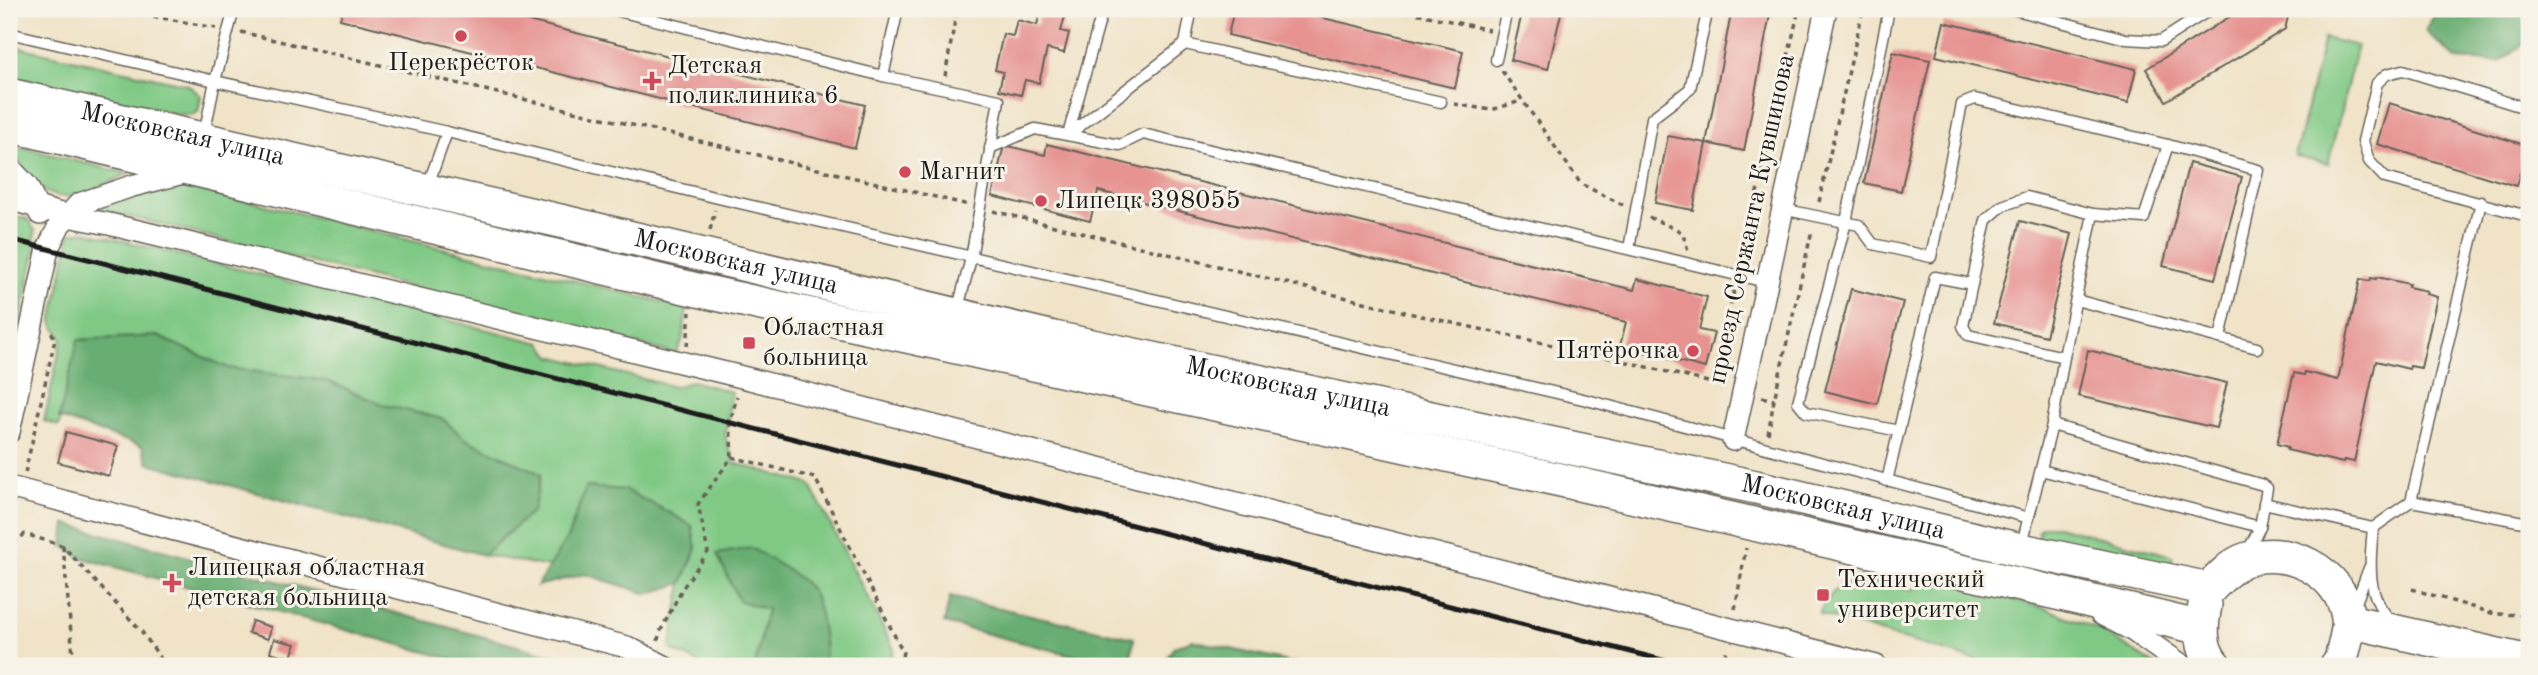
<svg xmlns="http://www.w3.org/2000/svg" width="2538" height="675" font-family="'Old Standard TT',serif">
	<style>
		.green { fill: #80c985; stroke: #4e7250; stroke-width: 2 }
		.forest { fill: #68ad72; stroke: #426447; stroke-width: 2 }
		.building { fill: #e69391 }
		.lines { fill: none; stroke-linecap: round; stroke-linejoin: round }
		.lane-casing { stroke: #666258; stroke-width: 13 }
		.street-casing { stroke: #666258; stroke-width: 24 }
		.primary-casing { stroke: #666258; stroke-width: 36 }
		.path { stroke: #666258; stroke-width: 3.5; stroke-dasharray: 5 5; stroke-linecap: butt }
		.lane { stroke: #fff; stroke-width: 10 }
		.street { stroke: #fff; stroke-width: 21 }
		.primary { stroke: #fff; stroke-width: 33 }
		.rail { stroke: #1c1c1c; stroke-width: 5 }
		.poi-dot { fill: #d1495b; stroke: #f7f3e8; stroke-width: 2.5 }
		.labels { text-anchor: middle; dominant-baseline: central; stroke-width: 6; stroke-linejoin: round; paint-order: stroke }
		.poi-label { font-size: 26px; fill: #1c1c1c; stroke: #f7f3e8; text-anchor: start }
		.street-label { font-size: 26px; fill: #1c1c1c; stroke: #f7f3e8 }
	</style>
	<rect width="100%" height="100%" fill="#f7f3e8"/>
	<filter id="ink" filterUnits="userSpaceOnUse"><feTurbulence type="fractalNoise" baseFrequency=".0143" numOctaves="2"/><feDisplacementMap in="SourceGraphic" scale="14" xChannelSelector="R" yChannelSelector="G"/><feConvolveMatrix kernelMatrix="1 2 1 2 8 2 1 2 1" color-interpolation-filters="sRGB"/></filter>
	<filter id="wash" filterUnits="userSpaceOnUse"><feTurbulence type="fractalNoise" baseFrequency=".00686" numOctaves="4" result="noise"/><feDisplacementMap in="SourceGraphic" scale="28" xChannelSelector="R" yChannelSelector="G"/><feGaussianBlur stdDeviation="1.57" result="paint"/><feColorMatrix in="noise" values="0 0 0 0 0 0 0 0 0 0 0 0 0 0 0 0 0 1.4 0 .05"/><feComposite in="paint" operator="in"/></filter>
	<g filter="url(#wash)">
		<rect width="100%" height="100%" fill="#f0e3c7"/>
		<g class="green">
			<path d="M2324 38 2357 46 2328 164 2295 156Z"/>
			<path d="M9 45 188 85 201 96 198 112 191 115 177 114 9 76Z"/>
			<path d="M9 144 128 174C103 184 65 210 40 188 28 177 19 161 9 149Z"/>
			<path d="M184 185 687 308 682 341 676 354 96 208Z"/>
			<path d="M9 215 28 219 35 231V252L9 372Z"/>
			<path d="M83 231 541 343 551 356 675 387 692 381 732 392 725 436 734 463 810 484 894 649 890 666H705L670 649 682 583 696 549 692 527 670 513 625 490 586 487 568 537 549 567 483 555 533 511 541 474 465 439 443 419 384 405 327 381 228 368 157 336 78 340 59 426 44 421 62 339 52 322 70 234Z"/>
			<path d="M2045 526H2057L2173 556 2172 563 2168 568 2037 540 2039 529Z"/>
			<path d="M1858 577 1909 590 1931 584H1953L2045 608 2101 631 2157 666H1995L1819 614C1826 595 1840 585 1858 577Z"/>
		</g>
		<g class="forest">
			<path d="M2438 9H2529V40L2499 62 2456 59 2425 31Z"/>
			<path d="M157 336 228 368 327 381 384 405 443 419 465 439 541 474 533 511 483 555 148 463 142 446 59 418 78 340Z"/>
			<path d="M586 487 625 490 670 513 692 526 696 549 682 583 648 594 585 574 537 586 568 537Z"/>
			<path d="M66 524 592 666H477L79 557 63 546Z"/>
			<path d="M751 548C766 557 802 576 811 590 821 604 826 649 825 666H755L767 609 739 601 717 554Z"/>
			<path d="M950 597 1134 638 1131 658 1105 654 1091 660 944 623Z"/>
			<path d="M1192 640 1305 666 1162 665 1174 647Z"/>
		</g>
		<g id="blocks">
			<g class="building">
				<path d="M343 9H480L865 105 855 148 340 19Z"/>
				<path d="M1041 9H1067L1061 31 1069 33 1064 53 1047 49 1039 83 1025 80 1021 95 999 90 1003 72 995 70 1003 34 1013 36 1017 20 1037 25Z"/>
				<path d="M1234 9H1285L1463 51 1455 88 1228 35Z"/>
				<path d="M1523 9H1562L1548 69 1511 60Z"/>
				<path d="M1732 9H1771L1744 151 1706 143Z"/>
				<path d="M2242 9H2290L2285 29 2166 101 2146 69Z"/>
				<path d="M1944 22 2136 69 2128 103 1936 56Z"/>
				<path d="M1893 52 1930 60 1901 191 1864 183Z"/>
				<path d="M2389 103 2528 146 2516 186 2377 144Z"/>
				<path d="M1668 136 1706 143 1693 210 1655 203Z"/>
				<path d="M1047 144 1634 290 1637 279 1707 297 1699 330 1714 333 1705 368 1620 346 1626 322 1098 191 1090 221 992 196 1004 145 1045 155Z"/>
				<path d="M2189 163 2242 177 2215 279 2163 266Z"/>
				<path d="M2020 221 2072 234 2046 336 1994 323Z"/>
				<path d="M2377 277 2409 284 2408 287 2427 291 2426 294 2437 297 2421 368 2410 366 2409 369 2376 361 2354 462 2344 460 2343 463 2287 450 2288 447 2277 444 2294 373 2304 375 2305 372 2338 380 2360 279 2370 281 2371 278 2376 279Z"/>
				<path d="M1851 289 1903 302 1877 404 1825 391Z"/>
				<path d="M2088 350 2227 383 2216 428 2078 396Z"/>
				<path d="M66 432 118 446 109 476 58 462Z"/>
				<path d="M252 621 271 627 268 639 248 633Z"/>
				<path d="M274 639 295 644 291 658 270 652Z"/>
			</g>
		</g>
	</g>
	<g filter="url(#ink)">
		<use href="#blocks" fill-opacity="0" stroke="#666258" stroke-width="2"/>
		<g class="lines">
			<defs>
				<g id="lane">
					<path d="M610 9 883 76 999 100 971 258 957 312"/>
					<path d="M1889 9 1846 222 1798 402 1806 412 1899 431"/>
					<path d="M2012 9 2126 39 2161 41 2211 9"/>
					<path d="M9 33 215 81 447 132 718 198 1587 400 2029 518"/>
					<path d="M1185 44 1191 13 1188 9"/>
					<path d="M1496 60 1507 9"/>
					<path d="M883 76 898 9"/>
					<path d="M2529 109 2403 70 2387 74 2377 83 2363 141 2369 161 2385 178 2520 214 2529 211"/>
					<path d="M204 135 215 81 234 9"/>
					<path d="M1068 135 1185 44 1441 102"/>
					<path d="M1068 135 1103 9"/>
					<path d="M990 148 1035 129 1120 145 1143 134 1766 282"/>
					<path d="M428 185 447 132"/>
					<path d="M1782 209 1859 225 1873 244 1931 257 1962 104 1975 99 2168 145 2258 170 2220 338"/>
					<path d="M1629 249 1652 118 1690 89 1708 9"/>
					<path d="M1972 284 1963 326 1968 335 2064 357 2093 214"/>
					<path d="M2076 300 2257 348"/>
					<path d="M2052 425 2263 485 2267 488 2260 527 2248 551"/>
					<path d="M2041 470 2260 527"/>
					<path d="M1887 481 1935 277 1972 284 1986 220 2002 206 2027 197 2093 214 2144 218 2168 145"/>
					<path d="M2411 501 2529 523"/>
					<path d="M2264 503 2373 528"/>
					<path d="M2021 548 2052 425 2064 357"/>
					<path d="M2354 608 2369 568"/>
					<path d="M2392 621C2365 597 2370 560 2373 528L2411 501 2481 202"/>
				</g>
				<g id="street">
					<path d="M9 167 27 186 40 214"/>
					<path d="M9 199 68 216 109 224 742 377 1876 666"/>
					<path d="M9 432 48 248 60 224 79 204 132 186 187 172"/>
					<path d="M1733 440 1826 9"/>
					<path d="M9 487 627 647 664 666"/>
					<path d="M2101 614 2132 630 2183 666"/>
				</g>
				<g id="primary">
					<path id="s1" d="M9 95 569 223 1054 338 1756 487 2021 550 2209 589"/>
					<path d="M9 125 693 289 1574 483 2065 595 2201 628"/>
					<path d="M2209 589C2219 579 2229 567 2242 561 2285 543 2342 571 2348 618 2350 631 2343 648 2341 661L2337 666"/>
					<path d="M2205 605C2201 627 2199 648 2215 666"/>
					<path d="M2349 621 2529 662"/>
				</g>
			</defs>
			<use href="#lane" class="lane-casing"/>
			<use href="#street" class="street-casing"/>
			<use href="#primary" class="primary-casing"/>
			<g class="path">
				<path d="M114 9 216 28"/>
				<path d="M1398 9 1489 30"/>
				<path d="M241 32 969 205"/>
				<path d="M1502 71 1581 184 1623 205"/>
				<path d="M945 76 957 9"/>
				<path d="M1454 104 1491 110 1521 101"/>
				<path d="M1819 202 1863 9"/>
				<path d="M993 211 1417 315 1615 359 1724 386"/>
				<path d="M1649 217 1682 232 1688 250"/>
				<path d="M710 230 715 210"/>
				<path d="M1741 262 1799 9"/>
				<path d="M687 346 690 312"/>
				<path d="M1712 383 1735 286"/>
				<path d="M1762 397 1774 400"/>
				<path d="M1768 434 1774 400 1812 230"/>
				<path d="M732 457 815 478 903 652 900 666"/>
				<path d="M25 473 55 339 51 331"/>
				<path d="M63 546 74 666"/>
				<path d="M9 563 15 542 25 534 63 546 142 632 166 666"/>
				<path d="M2412 589 2495 614 2529 615"/>
				<path d="M1735 609 1746 548"/>
				<path d="M658 641 659 634 682 589 708 552 698 504 732 457 730 423 737 396"/>
				<path d="M1723 666 1727 648"/>
			</g>
			<use href="#lane" class="lane"/>
			<use href="#street" class="street"/>
			<use href="#primary" class="primary"/>
			<path class="rail" d="M9 239 1686 666"/>
		</g>
	</g>
	<g class="poi-dot">
		<circle cx="461" cy="36" r="7"/>
		<path d="M648.5 70.5h7v7h7v7h-7v7h-7v-7h-7v-7h7z"/>
		<circle cx="905" cy="172" r="7"/>
		<circle cx="1041" cy="201" r="7"/>
		<rect x="742" y="336" width="14" height="14" rx="3.5"/>
		<circle cx="1693" cy="351" r="7"/>
		<path d="M168.5 572.5h7v7h7v7h-7v7h-7v-7h-7v-7h7z"/>
		<rect x="1816" y="588" width="14" height="14" rx="3.5"/>
	</g>
	<g class="labels">
		<g class="poi-label">
			<text x="461" y="63" text-anchor="middle">Перекрёсток</text>
			<text x="668" y="66">Детская<tspan x="668" dy="30">поликлиника 6</tspan></text>
			<text x="919" y="172">Магнит</text>
			<text x="1055" y="201">Липецк 398055</text>
			<text x="763" y="328">Областная<tspan x="763" dy="30">больница</tspan></text>
			<text x="1679" y="351" text-anchor="end">Пятёрочка</text>
			<text x="188" y="568">Липецкая областная<tspan x="188" dy="30">детская больница</tspan></text>
			<text x="1837" y="580">Технический<tspan x="1837" dy="30">университет</tspan></text>
		</g>
		<g class="street-label">
			<text stroke="none"><textPath href="#s1" startOffset="178">Московская улица</textPath></text>
			<text transform="translate(1752 219) rotate(-78)">проезд Сержанта Кувшинова</text>
			<text stroke="none"><textPath href="#s1" startOffset="746">Московская улица</textPath></text>
			<text stroke="none"><textPath href="#s1" startOffset="1312">Московская улица</textPath></text>
			<text stroke="none"><textPath href="#s1" startOffset="1880">Московская улица</textPath></text>
		</g>
	</g>
	<rect width="2538" height="675" fill="none" stroke="#f7f3e8" stroke-width="35"/>
</svg>
